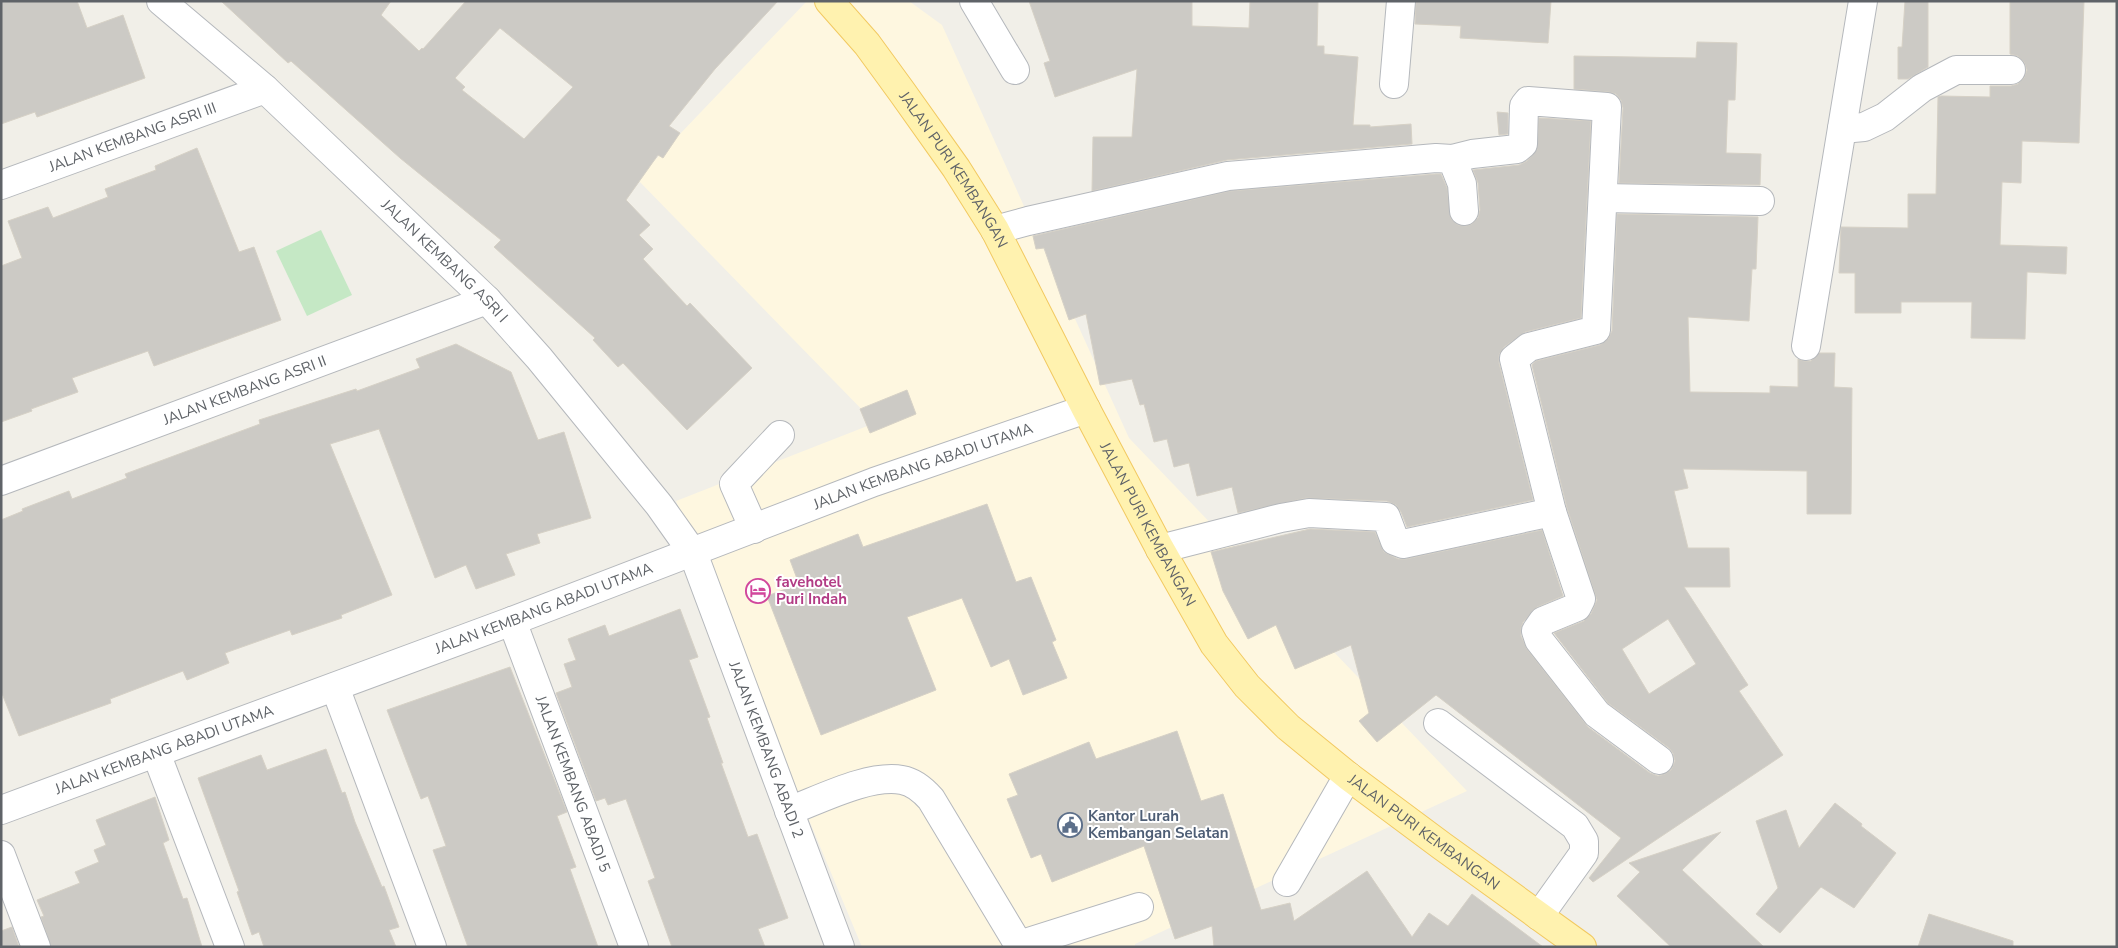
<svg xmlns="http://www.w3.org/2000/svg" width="2118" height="948" font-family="'Nunito Sans',sans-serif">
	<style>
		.commercial { fill: #fef7e0 }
		.green { fill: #c5e8c5 }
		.building { fill: #cccac5; stroke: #d6d1c6; fill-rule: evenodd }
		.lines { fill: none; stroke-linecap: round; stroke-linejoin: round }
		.minor-casing { stroke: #b5b8bc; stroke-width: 30 }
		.major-casing { stroke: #f2c960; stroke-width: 30 }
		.minor { stroke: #fff; stroke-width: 28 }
		.major { stroke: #fff2af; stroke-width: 28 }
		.labels { text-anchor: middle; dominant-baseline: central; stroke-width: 4; stroke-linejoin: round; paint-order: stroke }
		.street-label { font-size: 15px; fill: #5f6368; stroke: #fff }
		.hotel-label { font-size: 15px; font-weight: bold; fill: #b23c85; stroke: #fff; text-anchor: start }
		.service-label { font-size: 15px; font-weight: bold; fill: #4e5e75; stroke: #fff; text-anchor: start }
	</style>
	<rect width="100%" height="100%" fill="#f1efe8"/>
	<path class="commercial" d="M807 1H909L942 25 1129 438 1467 791 1135 944V947H862L676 501 875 423 637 179Z"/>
	<path class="green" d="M321 230 352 295 307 316 276 251Z"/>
	<g class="building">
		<path d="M1 1H77L87 28 123 15 145 78 37 117 35 112 1 124Z"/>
		<path d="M221 1H391L381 15 419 51 422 48 423 49 466 1H778L715 69 669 126 680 133 663 158 658 155 626 200 650 225 639 235 653 249 643 259 687 306 690 303 752 368 687 430 623 363 618 367 593 340 595 338 494 247 501 240 400 158 291 61 288 63ZM500 28 573 87 524 139 462 90 465 87 455 78Z"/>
		<path d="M1029 1H1192V26L1249 28 1250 1H1318L1317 46H1324V54L1358 57 1353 125H1370V127L1411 124 1412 144 1227 160 1092 191 1093 137H1132L1137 69 1055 97 1044 63 1050 61Z"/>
		<path d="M1416 1H1551L1548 43 1460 38 1461 26 1415 24Z"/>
		<path d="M1905 1H1928V67L1908 79H1898V47H1902Z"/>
		<path d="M2010 1H2084L2079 143 2022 141 2021 183 2002 182 2000 245 2067 247 2066 274 2027 272 2025 339 1971 338 1972 302H1901V313H1855V273H1839L1841 227 1908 228V194H1936L1938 97 1941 96 1990 97V86H2011L2018 84 2024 78 2027 70 2024 62 2018 56 2010 54Z"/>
		<path d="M1697 42 1737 43 1735 100H1728L1726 153 1761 154 1760 185 1619 183 1623 108 1621 100 1616 94 1609 92 1574 89V56L1696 58Z"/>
		<path d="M1497 112 1508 113V134L1499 135Z"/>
		<path d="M1539 118 1591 121 1581 318 1525 332 1504 347 1499 355V363L1533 500 1407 527 1401 512 1396 505 1387 501 1306 498 1238 513 1232 487 1197 496 1189 463 1174 467 1167 439 1154 442 1144 404 1140 405 1132 379 1100 385 1086 314 1069 320 1044 248 1036 249 1033 236 1230 191 1436 174H1441L1447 188 1451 219 1458 225 1466 226 1472 224 1478 218 1480 210 1478 183 1473 170 1519 165 1527 161 1537 150Z"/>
		<path d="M197 148 239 252 254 247 281 320 154 366 148 351 72 378 78 392 31 409 32 411 1 422V266L22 258 8 221 48 207 53 218 108 197 105 189 156 170 155 166Z"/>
		<path d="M1617 214 1758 217 1756 269H1752L1749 321 1688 317 1690 392 1770 393V386L1798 387V359L1804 361H1811L1819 353H1835L1834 387 1852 388 1851 514H1807V471L1683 469 1688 488 1674 491 1688 548H1729L1730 587H1684L1748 685 1739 691 1783 755 1593 882 1589 878 1621 838 1436 695 1377 742 1359 721 1369 713 1351 645 1295 669 1276 625 1248 639 1223 591 1211 552 1310 529 1375 532 1384 552 1398 559H1406L1542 530 1563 596 1537 607 1523 622 1521 628V636L1527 649 1588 727 1650 773 1658 776 1665 774 1671 770 1675 761 1673 753 1669 748 1608 703 1554 633 1584 621 1591 614 1597 600 1567 508 1532 365 1536 361 1600 345 1608 339 1612 331ZM1668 619 1696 664 1649 694 1622 649Z"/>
		<path d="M456 344 511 372 538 440 564 432 591 518 537 534 540 543 506 554 515 575 476 589 466 565 435 578 379 429 330 444 392 595 341 615 342 618 292 635 290 630 225 653 229 663 187 680 183 671 110 699 111 703 19 736 1 691V520L23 511 22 509 69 491 72 499 127 478 125 474 260 424 259 420 356 389 357 391 420 368 416 359Z"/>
		<path d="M907 390 916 414 870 433 860 409Z"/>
		<path d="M987 504 1016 582 1031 577 1056 640 1052 642 1067 678 1023 695 1009 659 991 667 962 598 907 617 936 690 821 735 767 596 799 584 790 560 858 534 863 547Z"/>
		<path d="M680 609 698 657 689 660 710 717 707 718 723 763H721L748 837 757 834 788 918 758 929 765 947H672L648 881 655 878 626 799 608 805 605 798 596 801 556 693 572 687 564 664 576 660 568 639 605 625 609 636Z"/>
		<path d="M510 667 567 812 557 816 576 867 570 869 598 947H468L433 850 446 846 428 796 421 799 387 710Z"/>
		<path d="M1177 731 1201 801 1223 794 1261 910 1290 903 1294 921 1367 871 1412 937 1429 913 1448 926 1472 894 1543 947H1214L1212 926 1175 939 1144 846 1052 882 1041 854 1031 858 1007 799 1018 795 1009 774 1089 742 1096 759Z"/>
		<path d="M326 749 342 793 345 792 355 822 382 887 384 886 399 927 389 930 396 947H264L259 932 252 935 237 892 239 891 198 778 261 755 267 770Z"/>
		<path d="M155 797 169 840 163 843 183 899 187 898 202 947H51L41 917 44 916 37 900 80 883 75 872 99 862 94 850 106 845 96 820Z"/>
		<path d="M1835 803 1862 824 1861 826 1896 853 1854 908 1821 887 1780 933 1756 914 1778 888 1756 821 1786 810 1799 848Z"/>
		<path d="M1721 832 1682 870 1764 947H1671L1617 896 1640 872 1629 863Z"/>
		<path d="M1929 914 2013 941V947H1918Z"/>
		<path d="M12 927 19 947H1V931Z"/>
	</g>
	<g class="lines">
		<defs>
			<g id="minor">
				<path id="s1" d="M161 1 265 89 487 300 539 358 659 505 693 553 840 947"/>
				<path d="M974 1 1015 70"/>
				<path d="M1394 84 1401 1"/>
				<path d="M1842 129 1864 127 1885 117 1922 88 1956 70H2011"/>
				<path d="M1452 159 1472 154 1517 149 1523 144 1524 106 1528 101 1607 107 1596 330 1529 347 1514 359 1552 512 1581 599 1577 607 1543 621 1536 631 1539 640 1597 714 1659 760"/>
				<path id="s2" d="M1 185 265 89"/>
				<path d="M1603 198 1760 201"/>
				<path d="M995 230 1028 221 1228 176 1436 158 1452 159 1462 184 1464 211"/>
				<path d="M1806 346 1863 1"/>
				<path id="s3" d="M1 481 487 300"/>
				<path d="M754 529 734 484 780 435"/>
				<path d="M1160 549 1281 518 1309 513 1386 517 1395 541 1403 544 1552 512"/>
				<path id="s4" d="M512 621 634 947"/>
				<path d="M335 687 432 947"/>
				<path d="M1438 723 1575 826 1584 841V853L1539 916"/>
				<path d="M156 753 230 947"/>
				<path id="s5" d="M1 810 512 621 874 482 1086 409"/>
				<path d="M789 811C821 799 869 774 902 780 914 782 923 790 931 799L1020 947"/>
				<path d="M1 855 36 947"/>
				<path d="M1287 882 1348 776"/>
				<path d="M1019 945 1139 907"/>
			</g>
			<g id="major">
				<path id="s6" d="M829 1 867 44 902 92 956 168 995 230 1086 409 1160 549 1214 644 1247 686 1288 727 1348 776 1442 846 1582 947"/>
			</g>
		</defs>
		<use href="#minor" class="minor-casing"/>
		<use href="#major" class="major-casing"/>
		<use href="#minor" class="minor"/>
		<use href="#major" class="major"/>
	</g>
	<defs>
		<symbol id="hotel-ring" viewBox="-11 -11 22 22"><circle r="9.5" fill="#fff" stroke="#d1479c" stroke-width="1.5"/><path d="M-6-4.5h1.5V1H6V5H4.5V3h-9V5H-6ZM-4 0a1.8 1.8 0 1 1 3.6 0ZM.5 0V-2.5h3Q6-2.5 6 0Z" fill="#d1479c"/></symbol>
		<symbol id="civic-ring" viewBox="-11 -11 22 22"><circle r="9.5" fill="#fff" stroke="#5c6f8a" stroke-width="1.5"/><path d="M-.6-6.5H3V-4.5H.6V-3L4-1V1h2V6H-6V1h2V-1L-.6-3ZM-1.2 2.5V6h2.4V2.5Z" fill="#5c6f8a"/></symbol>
	</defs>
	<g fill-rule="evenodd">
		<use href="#hotel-ring" x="744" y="577" width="28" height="28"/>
		<use href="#civic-ring" x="1056" y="811" width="28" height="28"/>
	</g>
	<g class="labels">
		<g class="street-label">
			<text stroke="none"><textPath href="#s2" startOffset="140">JALAN KEMBANG ASRI III</textPath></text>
			<text stroke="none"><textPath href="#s6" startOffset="210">JALAN PURI KEMBANGAN</textPath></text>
			<text stroke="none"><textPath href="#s1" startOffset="385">JALAN KEMBANG ASRI I</textPath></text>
			<text stroke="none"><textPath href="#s3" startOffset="260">JALAN KEMBANG ASRI II</textPath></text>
			<text stroke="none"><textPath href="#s5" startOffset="984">JALAN KEMBANG ABADI UTAMA</textPath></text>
			<text stroke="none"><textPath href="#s6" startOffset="615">JALAN PURI KEMBANGAN</textPath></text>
			<text stroke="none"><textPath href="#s5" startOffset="579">JALAN KEMBANG ABADI UTAMA</textPath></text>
			<text stroke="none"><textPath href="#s5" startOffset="174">JALAN KEMBANG ABADI UTAMA</textPath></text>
			<text stroke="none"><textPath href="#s1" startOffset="979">JALAN KEMBANG ABADI 2</textPath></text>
			<text stroke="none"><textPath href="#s4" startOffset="174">JALAN KEMBANG ABADI 5</textPath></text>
			<text stroke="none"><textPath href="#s6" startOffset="1035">JALAN PURI KEMBANGAN</textPath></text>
		</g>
		<g class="hotel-label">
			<text x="776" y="582">favehotel<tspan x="776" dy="17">Puri Indah</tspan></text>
		</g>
		<g class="service-label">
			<text x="1088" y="816">Kantor Lurah<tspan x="1088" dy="17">Kembangan Selatan</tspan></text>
		</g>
	</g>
	<rect width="2118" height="948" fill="none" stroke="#5f6368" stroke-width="5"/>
</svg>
